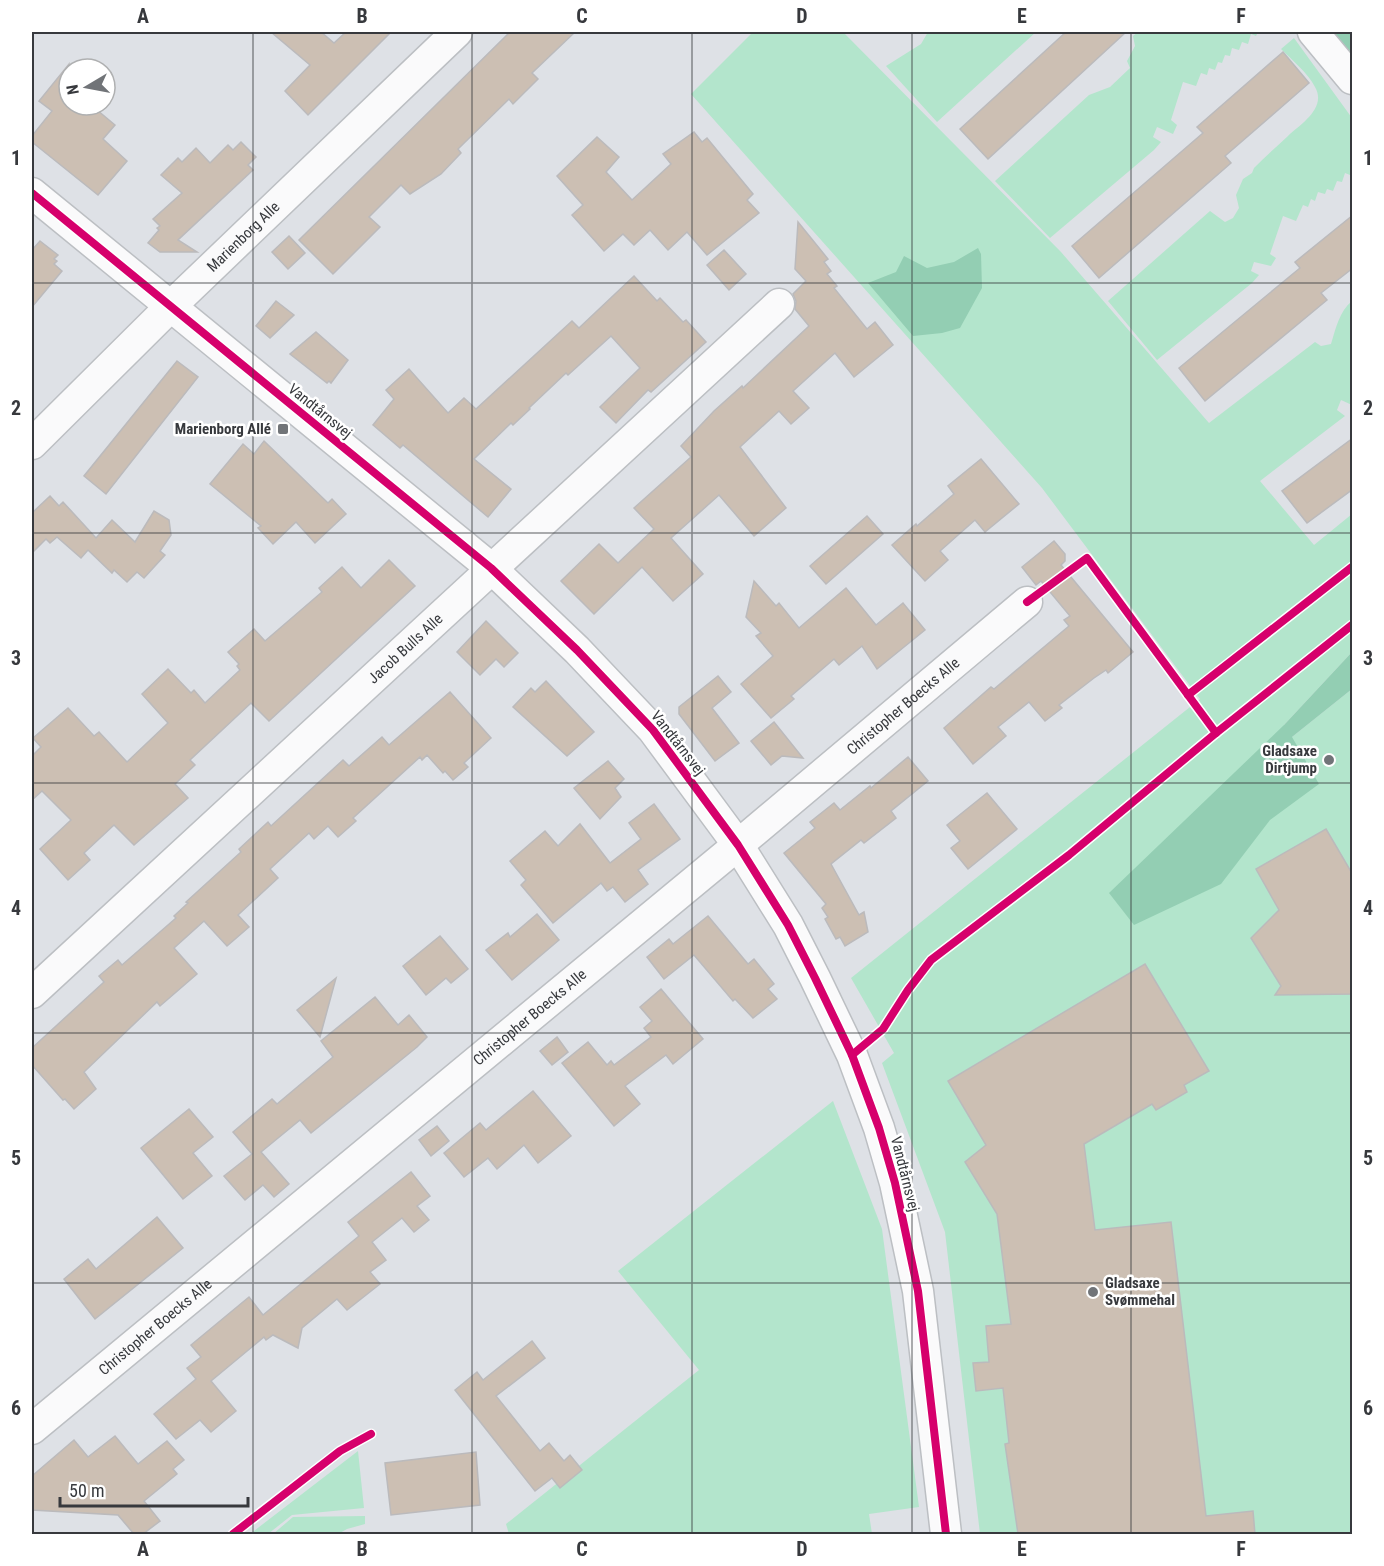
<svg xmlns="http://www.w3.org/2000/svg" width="1384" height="1566" font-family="'Roboto Condensed',sans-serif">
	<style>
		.green { fill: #b3e5cc }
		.forest { fill: #93ceb3 }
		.building { fill: #ccbfb3; stroke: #bbbabc; stroke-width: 1.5 }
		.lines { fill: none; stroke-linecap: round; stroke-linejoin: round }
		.minor-casing { stroke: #bcbfc3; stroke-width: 33 }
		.minor { stroke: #fafafb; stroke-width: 30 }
		.cycleway-casing { stroke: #fff; stroke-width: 11 }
		.cycleway { stroke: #d6006c; stroke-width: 8 }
		.grid { fill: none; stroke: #37393d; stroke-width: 1.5; stroke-opacity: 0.55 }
		.poi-dot { fill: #717478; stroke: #fff; stroke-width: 2 }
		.labels { text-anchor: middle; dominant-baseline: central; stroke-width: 5; stroke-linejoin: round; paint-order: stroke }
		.street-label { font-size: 15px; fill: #37393d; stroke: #fff }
		.poi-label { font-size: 15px; font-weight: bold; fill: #37393d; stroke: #fff; text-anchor: end }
		.neatline { fill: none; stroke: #37393d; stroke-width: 2 }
		.grid-label { font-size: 20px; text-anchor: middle; font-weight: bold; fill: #37393d }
	</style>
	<rect width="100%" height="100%" fill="#dee1e6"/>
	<g class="green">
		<path d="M753 32H843L1061 252 1209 423 1315 342 1321 346 1331 344C1336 328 1339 312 1352 301V405L1341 400 1337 410 1345 416 1260 481 1314 545 1352 514V652L1284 725 1292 737 1352 689V1534H980L945 1232 882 1063 894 1053 851 978 1200 699 1042 488 691 94Z"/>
		<path d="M928 32H1036L937 122 886 66 921 44Z"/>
		<path d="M1138 32H1258L1256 36 1251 34 1248 44 1242 42 1239 50 1232 48 1230 56 1225 55 1222 63 1218 62 1215 70 1209 68 1207 75 1201 73 1196 86 1183 82 1171 120 1177 125 1173 134 1157 127 1153 137 1161 142 1154 150 1050 238 995 181 1089 95 1110 87 1130 68 1127 61 1135 46 1133 36Z"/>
		<path d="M1294 38 1352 118V168L1350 175 1345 173 1342 182 1337 181 1333 191 1327 189 1325 194 1318 192 1315 201 1311 199 1308 207 1303 205 1296 221 1283 216 1270 254 1276 258 1271 266 1254 262 1251 271 1259 275 1252 283 1157 360 1108 301 1210 211 1225 222 1233 218 1239 208 1236 195 1243 179 1252 173 1254 168C1265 157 1277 146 1288 136 1301 124 1327 108 1315 87 1308 73 1292 60 1281 49Z"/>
		<path d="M833 1101 882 1229 919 1507 869 1514 872 1534H509L506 1524 699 1370 618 1271Z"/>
		<path d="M358 1451 364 1508 292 1515 268 1534H250Z"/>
		<path d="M365 1516V1524L347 1529 338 1534H273L293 1517Z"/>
	</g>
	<g class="forest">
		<path d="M1333 32H1352V56Z"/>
		<path d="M978 248 981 254 982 288 960 328 942 333 913 336 868 283 896 272 904 256 927 268 954 262Z"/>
		<path d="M1352 652V689L1292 737 1319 784 1270 820 1221 884 1134 925 1109 893 1284 725Z"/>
	</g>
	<g class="building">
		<path d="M271 32H321L334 43 346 32H391L308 115 285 91 310 65Z"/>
		<path d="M510 32H575L532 73 538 79 513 104 509 99 458 149 461 153 441 174 410 194 401 185 369 217 380 227 333 274 299 240Z"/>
		<path d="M1066 32H1126L988 159 960 129Z"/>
		<path d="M1283 52 1309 83 1225 156 1231 163 1099 278 1072 246 1203 133 1197 127Z"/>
		<path d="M69 64V105H91L115 125 103 139 127 161 98 195 32 142V136L52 111 39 101Z"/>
		<path d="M694 132 702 142 707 138 753 194 747 200 759 213 707 255 687 232 668 250 650 230 634 245 623 234 604 251 572 215 583 205 557 176 597 137 619 157 606 172 632 200 671 164 663 154Z"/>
		<path d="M241 142 256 157 248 165 253 170 178 240 197 252H160L148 243 159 230 157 228 160 226 153 219 182 193 161 175 178 158 182 162 196 148 210 163 228 145 233 150Z"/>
		<path d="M1353 215V268L1321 293 1327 300 1205 401 1179 368 1300 268 1295 262Z"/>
		<path d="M798 222 828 259 824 262 831 271 827 274 837 286 834 288 867 329 875 322 893 345 854 377 835 353 793 391 809 408 791 424 779 411 740 447 786 508 754 536 719 495 671 538 703 574 673 601 642 567 594 614 561 581 599 544 618 563 654 529 634 508 691 457 681 446 714 411 742 386 743 388 809 326 795 309 796 301 793 294 806 281 795 269Z"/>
		<path d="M289 236 305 253 288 269 272 252Z"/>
		<path d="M40 241 58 255 54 259 57 261 54 264 62 271 32 307V250Z"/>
		<path d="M724 250 746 274 729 290 707 265Z"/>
		<path d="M634 276 657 301 660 298 683 322 686 320 706 342 651 392 648 390 616 423 600 407 640 368 611 336 568 375 566 373 529 408 530 409 513 425 511 423 474 459 511 489 488 517 403 445 400 448 373 425 394 399 386 390 409 369 448 413 464 398 476 409 572 321 579 328Z"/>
		<path d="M276 301 294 315 270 338 256 326Z"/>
		<path d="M316 332 348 360 331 383 329 381 327 383 290 354Z"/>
		<path d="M177 361 198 377 106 494 84 476Z"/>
		<path d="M1353 438V489L1307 523 1282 491Z"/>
		<path d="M264 441 328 503 332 499 346 514 315 543 296 522 273 544 258 528 261 526 210 484 243 444 254 454Z"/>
		<path d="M981 459 1019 504 985 532 975 520 940 551 948 560 925 581 892 545 916 524 917 526 954 494 948 486Z"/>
		<path d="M50 496 59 506 63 502 96 538 112 520 135 542 154 511 169 520 171 535 160 551 165 555 144 578 137 572 127 582 114 570 112 573 88 550 81 558 57 537 50 543 46 539 32 553V513Z"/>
		<path d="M867 516 883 534 826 584 810 566Z"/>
		<path d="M1054 541 1065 554V561L1061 565 1133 652 1108 673 1106 670 1094 678 1059 705 1062 708 1045 721 1029 702 998 727 1006 736 973 764 944 728 991 687 994 689 1069 626 1064 620 1070 616 1041 581 1036 585 1022 567Z"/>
		<path d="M389 560 415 586 269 721 251 703 190 760 195 765 175 784 188 798 134 845 114 825 84 853 90 860 68 880 40 849 71 820 42 791 32 800V756L41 747 33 738 68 708 94 736 99 732 127 762 168 723 142 694 168 669 191 693 194 690 205 703 240 670 237 666 239 664 228 652 254 629 265 641 322 592 319 588 342 567 361 588Z"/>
		<path d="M754 581 776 606 779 603 799 628 846 588 876 625 903 603 925 630 877 669 862 646 839 665 834 659 791 696 794 699 771 718 741 684 773 656 756 636 761 633 746 617Z"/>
		<path d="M486 621 518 653 504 667 496 659 480 675 457 652Z"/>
		<path d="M718 676 731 692 712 708 739 743 715 761 679 714V707Z"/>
		<path d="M546 681 594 732 567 756 513 707 531 688 535 692Z"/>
		<path d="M450 692 491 738 464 763 468 767 453 780 445 771 443 773 427 755 422 760 420 757 353 818 356 821 338 837 328 826 314 839 309 833 270 869 278 878 238 915 249 927 227 946 204 921 174 948 197 974 160 1006 157 1002 84 1072 96 1089 74 1109 65 1099 63 1100 32 1065V1048L104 982 99 976 118 960 122 965 176 918 174 916 188 903 186 902 241 852 239 849 268 822 271 826 343 760 349 766 382 737 389 745Z"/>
		<path d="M774 722 803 758 782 756 771 765 751 741Z"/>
		<path d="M908 757 928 781 891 811 896 818 864 843 861 840 831 864 859 915 864 912 868 932 845 946 840 937 836 939 825 919 828 917 822 908 826 904 784 853 815 828 810 822 834 803 840 810 870 786 871 788Z"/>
		<path d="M608 761 624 779 615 788 621 797 600 819 574 788Z"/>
		<path d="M987 793 1017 829 968 869 951 848 960 841 947 825Z"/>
		<path d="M654 804 680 839 638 870 648 884 625 902 613 887 607 891 601 883 553 923 521 885 526 880 510 861 545 831 558 846 580 824 610 863 641 839 629 823Z"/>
		<path d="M1326 829 1353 875V994L1275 995 1281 986 1251 938 1279 910 1256 869Z"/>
		<path d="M537 914 559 940 512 980 486 950 508 933 510 937Z"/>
		<path d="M708 916 748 964 754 959 774 984 768 989 777 999 753 1018 735 999 733 1001 694 955 664 979 647 957 669 939 673 944Z"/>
		<path d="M440 936 468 969 451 983 446 978 426 995 403 966Z"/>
		<path d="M1145 964 1209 1071 1184 1085 1187 1092 1156 1110 1152 1104 1084 1144 1095 1230 1171 1222 1206 1516 1253 1511 1255 1534H1018L1005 1444 1009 1443 1003 1388 976 1391 973 1363 989 1362 986 1326 1011 1324 997 1214 965 1162 986 1145 948 1081Z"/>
		<path d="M336 978 320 1037 297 1010Z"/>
		<path d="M661 989 703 1039 673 1064 666 1055 625 1086 640 1104 614 1126 562 1063 588 1042 607 1065 611 1061 614 1065 651 1037 644 1028 652 1021 640 1007Z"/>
		<path d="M375 997 398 1025 409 1015 427 1037 417 1047 311 1133 300 1120 261 1152 289 1184 274 1197 263 1185 245 1200 224 1176 252 1154 233 1132 272 1099 277 1104 333 1057 321 1041Z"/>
		<path d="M557 1037 568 1052 552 1065 540 1051Z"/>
		<path d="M533 1091 571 1136 538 1163 524 1145 497 1169 488 1158 464 1177 444 1153 480 1123 486 1130Z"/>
		<path d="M189 1109 213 1137 193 1153 212 1176 183 1199 141 1148Z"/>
		<path d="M437 1126 449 1141 431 1156 419 1140Z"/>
		<path d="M411 1172 430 1196 417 1206 429 1220 414 1232 402 1218 372 1242 386 1260 370 1272 380 1284 347 1310 337 1299 302 1328 298 1348 273 1335 266 1340 264 1337 211 1381 236 1411 211 1432 200 1420 176 1439 154 1414 196 1379 187 1368 201 1357 191 1345 249 1297 263 1315 359 1236 348 1222Z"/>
		<path d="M157 1217 183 1248 95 1319 64 1279 88 1259 96 1269Z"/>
		<path d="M532 1341 545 1358 496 1396 540 1451 549 1443 564 1461 570 1455 582 1470 560 1488 552 1478 535 1491 455 1390 477 1372 483 1380Z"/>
		<path d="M115 1436 138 1464 167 1441 184 1460 173 1469 177 1474 144 1501 160 1521 143 1534H134L118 1515 32 1510V1476L74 1440 88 1457Z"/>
		<path d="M476 1452 480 1505 391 1515 385 1463Z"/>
	</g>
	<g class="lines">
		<defs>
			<g id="minor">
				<path d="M1313 32 1352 79"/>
				<path d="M32 193 491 568 577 650 653 730 738 845 788 925 815 978 852 1055 879 1128 895 1183 918 1291 946 1534"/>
				<path id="s1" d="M32 444 170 307 457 32"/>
				<path id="s2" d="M32 993 779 304"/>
				<path id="s3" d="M32 1429 738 845 1027 602"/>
			</g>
		</defs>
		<use href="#minor" class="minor-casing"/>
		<use href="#minor" class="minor"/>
		<defs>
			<g id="cycleway">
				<path d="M32 193 491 568 577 650 653 730 738 845 788 925 815 978 852 1055 879 1128 895 1183 918 1291 946 1534"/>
				<path d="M1027 602 1087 558 1216 733"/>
				<path d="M1188 695 1352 567"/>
				<path d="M852 1055 883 1029 908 990 931 960 1069 855 1216 733 1352 625"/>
				<path d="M233 1534 340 1451 371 1434"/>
			</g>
		</defs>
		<use href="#cycleway" class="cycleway-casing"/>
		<use href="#cycleway" class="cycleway"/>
	</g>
	<path class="grid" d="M253 32V1534M472 32V1534M692 32V1534M912 32V1534M1131 32V1534M32 283H1352M32 533H1352M32 783H1352M32 1033H1352M32 1283H1352"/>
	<g class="poi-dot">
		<rect x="277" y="423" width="12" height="12" rx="3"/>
		<circle cx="1329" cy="760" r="6"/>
		<circle cx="1093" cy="1292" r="6"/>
	</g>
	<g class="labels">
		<g class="street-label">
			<text stroke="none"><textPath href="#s1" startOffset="296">Marienborg Alle</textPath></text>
			<text transform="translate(320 411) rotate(39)">Vandtårnsvej</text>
			<text stroke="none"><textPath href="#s2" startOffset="508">Jacob Bulls Alle</textPath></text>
			<text stroke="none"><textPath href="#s3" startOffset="1132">Christopher Boecks Alle</textPath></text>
			<text transform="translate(678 743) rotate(52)">Vandtårnsvej</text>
			<text stroke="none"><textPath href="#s3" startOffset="646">Christopher Boecks Alle</textPath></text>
			<text transform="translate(905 1174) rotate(76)">Vandtårnsvej</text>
			<text stroke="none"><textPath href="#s3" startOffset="160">Christopher Boecks Alle</textPath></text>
		</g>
		<g class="poi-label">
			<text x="271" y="429">Marienborg Allé</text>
			<text x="1317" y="751">Gladsaxe<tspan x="1317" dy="17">Dirtjump</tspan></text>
			<text x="1105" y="1283" text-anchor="start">Gladsaxe<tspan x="1105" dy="17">Svømmehal</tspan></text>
		</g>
	</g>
	<rect width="1384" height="1566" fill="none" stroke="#ffffff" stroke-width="66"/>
	<g transform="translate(87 87) rotate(260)"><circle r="28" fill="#ffffff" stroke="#afb0b1" stroke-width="1.5"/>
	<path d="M0-4.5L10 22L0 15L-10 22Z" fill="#717478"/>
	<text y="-9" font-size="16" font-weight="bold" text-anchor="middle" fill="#37393d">N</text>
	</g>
	<path d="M60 1497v9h188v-9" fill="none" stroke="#37393d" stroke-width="3"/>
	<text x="69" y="1497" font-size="18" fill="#37393d" stroke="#ffffff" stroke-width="4.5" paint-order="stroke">50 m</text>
	<rect x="33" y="33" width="1318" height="1500" class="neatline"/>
	<g class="grid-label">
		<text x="143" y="23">A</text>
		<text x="362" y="23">B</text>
		<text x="582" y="23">C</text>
		<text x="802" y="23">D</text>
		<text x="1022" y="23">E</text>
		<text x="1241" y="23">F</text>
		<text x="16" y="165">1</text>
		<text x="1368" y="165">1</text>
		<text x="16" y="415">2</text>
		<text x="1368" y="415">2</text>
		<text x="16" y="665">3</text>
		<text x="1368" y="665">3</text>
		<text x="16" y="915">4</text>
		<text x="1368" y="915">4</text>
		<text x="16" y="1165">5</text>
		<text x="1368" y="1165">5</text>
		<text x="16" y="1415">6</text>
		<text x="1368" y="1415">6</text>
		<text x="143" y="1556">A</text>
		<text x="362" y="1556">B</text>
		<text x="582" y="1556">C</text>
		<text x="802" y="1556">D</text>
		<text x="1022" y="1556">E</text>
		<text x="1241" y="1556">F</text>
	</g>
</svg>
